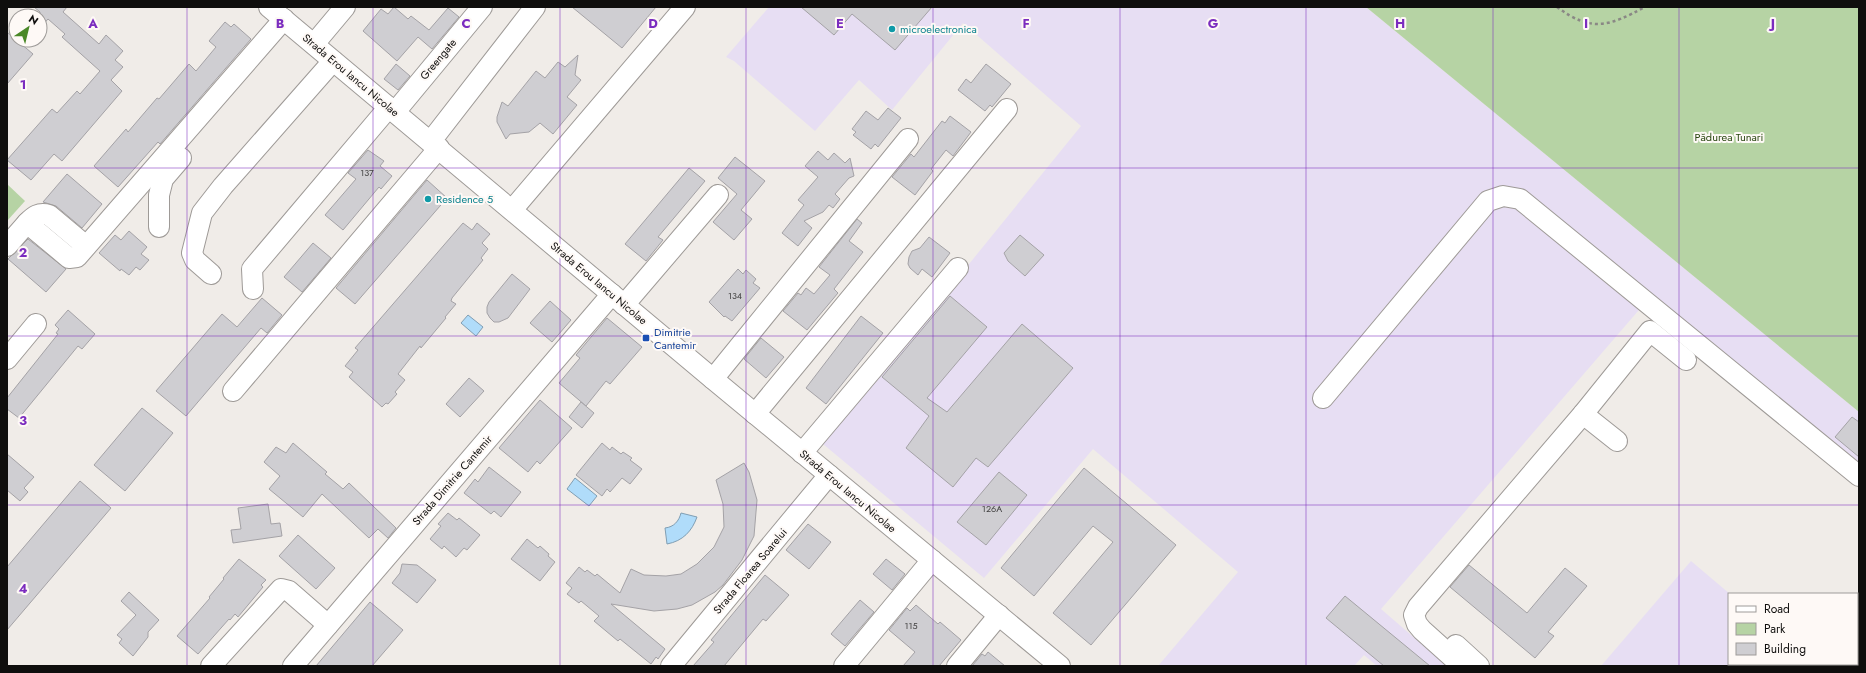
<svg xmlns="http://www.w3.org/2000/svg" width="1866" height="673" font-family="Jost,sans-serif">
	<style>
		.industrial { fill: #e7def3 }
		.green { fill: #b6d3a4 }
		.water { fill: #b0dcfa; stroke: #809eb3 }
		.building { fill: #cfced2; stroke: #a4a2a6 }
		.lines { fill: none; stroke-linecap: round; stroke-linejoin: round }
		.minor-casing { stroke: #9e9a97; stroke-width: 22 }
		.path { stroke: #8a8885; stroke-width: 2.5; stroke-dasharray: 3 3; stroke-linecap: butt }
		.minor { stroke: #fff; stroke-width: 20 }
		.grid { fill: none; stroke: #7b2cbf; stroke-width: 1; stroke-opacity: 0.55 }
		.culture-dot { fill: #0f9aa8; stroke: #fef9f6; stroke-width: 1.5 }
		.transit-dot { fill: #1a4fb4; stroke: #fef9f6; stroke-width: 1.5 }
		.labels { text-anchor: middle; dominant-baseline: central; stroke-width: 4; stroke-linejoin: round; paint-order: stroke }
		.number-label { font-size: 9px; fill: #3f3e3e }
		.culture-label { font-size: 11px; fill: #0d838f; stroke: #fef9f6; text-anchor: start }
		.street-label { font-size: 11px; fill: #0f0e0d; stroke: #fef9f6 }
		.park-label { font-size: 11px; fill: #294611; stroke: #fef9f6 }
		.transit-label { font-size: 11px; fill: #164399; stroke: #fef9f6; text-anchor: start }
		.grid-label { font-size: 13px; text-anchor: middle; font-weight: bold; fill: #7b2cbf; stroke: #fef9f6; stroke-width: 4; stroke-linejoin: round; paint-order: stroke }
	</style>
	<rect width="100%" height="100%" fill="#f0ece8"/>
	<g class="industrial">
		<path d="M769 7H1366L1859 412V468L1651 296 1381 609 1447 666H1377L1364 655 1354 666H1158L1238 572 1093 449 984 578 823 444 1081 126 963 23 892 110 859 80 815 131 734 61 726 57Z"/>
		<path d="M1691 561 1730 594 1729 664H1811L1814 666H1601Z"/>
	</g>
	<g class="green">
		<path d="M1366 7H1859V412Z"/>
		<path d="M7 184 25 201 7 221Z"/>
	</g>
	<g class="water">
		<path d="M468 315 483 327 476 336 461 323Z"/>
		<path d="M575 478 597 496 589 506 567 489Z"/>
		<path d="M681 513 697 517C692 531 683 541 667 544L665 528C674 527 679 521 681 513Z"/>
	</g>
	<g class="building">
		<path d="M34 7H67L63 12 99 44 106 35 123 51 115 60 123 67 111 80 122 91 62 161 54 154 31 180 7 160 52 109 57 113 77 91 80 94 100 71 62 37 65 34 48 19 40 28V12Z"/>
		<path d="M394 7 408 19 411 16 429 30 448 8 459 17 432 49 418 37 397 61 363 31 381 9 388 14Z"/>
		<path d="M572 7H656L622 48Z"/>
		<path d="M801 7H932L895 50 852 14 834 35Z"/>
		<path d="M225 22 231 27 234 24 251 39 160 144 158 142 118 187 94 166 126 129 128 132 157 98 159 99 189 64 196 71 216 47 209 41Z"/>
		<path d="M7 32 33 54 7 84Z"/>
		<path d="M578 55 575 75 581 80 567 97 577 105 553 134 540 123 529 132 510 134 506 139 497 122V117L502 102 508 106 536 71 545 78 558 62 565 67Z"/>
		<path d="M396 64 410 76 398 90 384 79Z"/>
		<path d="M986 64 1011 84 992 107 990 105 985 111 958 90 966 79 971 83Z"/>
		<path d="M888 108 901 118 878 147 875 144 871 149 853 135 856 132 852 129 866 111 878 120Z"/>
		<path d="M950 116 971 132 953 156 946 150 931 169 933 171 915 195 892 177 911 154 914 157 942 121 945 123Z"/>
		<path d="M368 150 384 161 380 166 392 176 381 189 379 187 343 230 325 215 356 179 348 173Z"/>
		<path d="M818 151 828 160 834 153 845 163 850 158 854 176 849 178 835 194 840 199 833 208 829 205 823 212 804 221 812 228 798 246 782 233 804 205 798 200 818 177 805 166Z"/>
		<path d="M735 157 765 181 741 210 752 219 734 240 713 222 737 194 718 178Z"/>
		<path d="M689 168 705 181 658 237 663 240 646 261 625 244Z"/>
		<path d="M67 174 102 204 82 228 56 206 43 202Z"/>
		<path d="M427 180 447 198 355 304 336 288Z"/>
		<path d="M857 219 862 223 849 241 863 252 834 289 838 293 807 330 783 311 798 293 801 295 806 288 814 294 830 275 819 267Z"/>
		<path d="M463 223 472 230 477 223 490 234 482 243 488 249 481 258 483 260 452 298 451 301 456 304 445 317 446 318 421 348 420 346 398 374 405 380 395 392 397 394 388 404 386 403 382 407 349 377 353 372 345 366 358 350 355 348Z"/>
		<path d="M129 231 147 247 141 254 149 260 140 270 136 267 129 275 121 269 120 271 99 253 115 235 121 240Z"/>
		<path d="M1020 235 1044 255 1025 276 1008 261 1004 253Z"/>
		<path d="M929 237 950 253 932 277 922 269 918 275 910 268 908 264 909 257 912 251 920 248Z"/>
		<path d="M28 239 66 269 46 292 8 259Z"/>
		<path d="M313 243 331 258 302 292 284 277Z"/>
		<path d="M738 269 743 274 746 270 756 279 753 283 760 288 732 321 725 316 724 317 709 302Z"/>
		<path d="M512 274 530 289 508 318 499 322H494L490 318 487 313V307L489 302Z"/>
		<path d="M950 296 987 327 927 398 947 412 1022 324 1073 368 988 467 976 458 953 487 906 448 929 416 882 377Z"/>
		<path d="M262 298 282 315 267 333 261 328 186 416 156 391 222 314 237 327Z"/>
		<path d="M550 301 571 320 552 342 530 323Z"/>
		<path d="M68 310 95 334 82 349 78 346 19 418 7 409V398L58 334 56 333 59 329 55 325Z"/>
		<path d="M861 316 883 333 826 404 806 388Z"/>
		<path d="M607 318 642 347 610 384 606 381 586 406 559 383 580 358 576 355Z"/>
		<path d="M761 338 784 357 766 378 744 359Z"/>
		<path d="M469 378 484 391 460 417 446 404Z"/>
		<path d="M540 400 572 428 540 464 537 461 528 472 499 448Z"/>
		<path d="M581 402 594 413 582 428 569 417Z"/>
		<path d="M142 408 173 433 125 491 94 465Z"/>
		<path d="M1852 417 1859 422V457L1835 437Z"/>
		<path d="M293 443 327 472 325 474 343 489 349 483 396 528 388 538 378 529 369 538 322 494 303 517 269 489 280 476 264 462 276 447 286 453Z"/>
		<path d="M602 443 610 450 612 447 621 454 623 452 632 458 630 460 642 469 630 484 622 478 610 492 607 489 602 496 576 475Z"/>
		<path d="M7 454 34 477 24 488 28 492 20 501 7 490Z"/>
		<path d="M744 463 749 472 757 500 754 536 742 560 723 585 715 592 692 605 677 609 654 611 611 604 665 649 658 659 656 657 651 664 620 639 618 641 594 621 599 616 581 601 579 603 567 594 572 588 566 583 579 567 585 572 587 570 595 576 597 574 620 593 631 569 644 575 666 576 681 574 697 564 714 547 724 527 723 504 716 480Z"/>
		<path d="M489 467 521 492 501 517 494 511 491 514 464 493 475 479 478 482Z"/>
		<path d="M1084 468 1176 545 1091 645 1053 613 1113 542 1093 526 1034 596 1001 568Z"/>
		<path d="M999 472 1027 495 986 545 957 522Z"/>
		<path d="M80 481 111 508 7 630V567Z"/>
		<path d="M268 504 271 524 280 523 282 536 233 543 231 530 241 529 238 508Z"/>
		<path d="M448 513 457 520 459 518 480 535 467 550 464 548 456 557 444 546 442 549 430 539 441 526 438 524Z"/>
		<path d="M808 524 831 542 809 569 786 550Z"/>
		<path d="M298 535 335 568 316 589 279 556Z"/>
		<path d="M527 539 538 548 540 546 549 554 548 556 555 562 540 581 511 559Z"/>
		<path d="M239 559 266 580 261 585 263 587 238 617 235 614 230 620 229 619 198 654 177 636 210 598 209 597 224 579 223 578Z"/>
		<path d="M886 559 905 574 892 590 873 574Z"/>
		<path d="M402 564 417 565 436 580 417 603 392 583 400 573Z"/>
		<path d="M1469 565 1527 613 1565 568 1587 586 1548 632 1554 636 1535 658 1450 587Z"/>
		<path d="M765 575 789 595 766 621 763 619 724 666H693L714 642 711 640Z"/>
		<path d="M129 592 159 620 148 632V637L133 656 119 643 122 639 117 635 136 615 121 601Z"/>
		<path d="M1345 596 1430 666H1384L1326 618Z"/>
		<path d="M860 600 874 612 845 646 831 634Z"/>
		<path d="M370 602 403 630 372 666H316Z"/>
		<path d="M916 605 938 624 940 622 961 640 939 666H903L915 652 889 630 907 608 910 611Z"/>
		<path d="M988 652 1005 666H972L982 654 985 656Z"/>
	</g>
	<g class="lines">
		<defs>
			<g id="minor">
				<path d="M269 7 713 379 1060 666"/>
				<path d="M314 44 345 7"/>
				<path d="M395 112 482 7"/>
				<path d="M431 141 535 7"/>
				<path d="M512 210 685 7"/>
				<path d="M27 223C34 216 39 212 49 215L86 246"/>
				<path d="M159 227V195L163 179 181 158"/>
				<path d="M7 246 27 223 69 258 77 257 284 19"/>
				<path d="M211 274 195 260 192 253 202 213 223 186 333 61"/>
				<path d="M253 289 252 269 389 107"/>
				<path d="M624 305 718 195"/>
				<path d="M7 359 36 324"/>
				<path d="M713 379 908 139"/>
				<path d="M233 391 439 148"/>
				<path d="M1323 398 1488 201 1503 196 1520 199 1859 476"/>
				<path d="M755 414 1007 109"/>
				<path d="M1583 414 1617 441"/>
				<path d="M802 453 958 268"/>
				<path d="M1456 645 1479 666"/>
				<path d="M211 666 281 589 289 591 328 625"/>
				<path d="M293 666 612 294"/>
				<path d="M671 666 829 475"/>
				<path d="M844 666 932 560"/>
				<path d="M957 666 999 615"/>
				<path d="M1462 666 1422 630 1417 624 1414 615 1418 607 1583 414 1650 331 1686 360"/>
			</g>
		</defs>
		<use href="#minor" class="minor-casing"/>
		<path class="path" d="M1557 7C1592 33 1609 26 1645 7"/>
		<use href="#minor" class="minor"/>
	</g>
	<path class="grid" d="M187 7V666M373 7V666M560 7V666M746 7V666M933 7V666M1120 7V666M1306 7V666M1493 7V666M1679 7V666M7 168H1859M7 336H1859M7 505H1859"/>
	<g class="culture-dot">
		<circle cx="892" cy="29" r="4"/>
		<circle cx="428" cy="199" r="4"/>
	</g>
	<rect class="transit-dot" x="642" y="334" width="8" height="8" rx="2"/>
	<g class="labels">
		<g class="number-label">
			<text x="367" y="172">137</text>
			<text x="735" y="295">134</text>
			<text x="992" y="508">126A</text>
			<text x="911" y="625">115</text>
		</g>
		<g class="culture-label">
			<text x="900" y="29">microelectronica</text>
			<text x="436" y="199">Residence 5</text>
		</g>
		<g class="street-label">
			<text transform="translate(438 59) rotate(-50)">Greengate</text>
			<text transform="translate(351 75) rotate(40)">Strada Erou Iancu Nicolae</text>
			<text transform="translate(599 283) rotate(40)">Strada Erou Iancu Nicolae</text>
			<text transform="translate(452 480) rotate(-49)">Strada Dimitrie Cantemir</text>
			<text transform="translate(848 491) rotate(40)">Strada Erou Iancu Nicolae</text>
			<text transform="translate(750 571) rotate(-50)">Strada Floarea Soarelui</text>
		</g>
		<g class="park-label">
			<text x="1729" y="137">Pădurea Tunari</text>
		</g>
		<g class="transit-label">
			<text x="654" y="332">Dimitrie<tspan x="654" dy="13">Cantemir</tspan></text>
		</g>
	</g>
	<g class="grid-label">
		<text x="93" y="28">A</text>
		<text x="280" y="28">B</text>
		<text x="466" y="28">C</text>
		<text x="653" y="28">D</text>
		<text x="840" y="28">E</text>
		<text x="1026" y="28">F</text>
		<text x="1213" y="28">G</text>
		<text x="1400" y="28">H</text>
		<text x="1586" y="28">I</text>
		<text x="1773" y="28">J</text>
		<text x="23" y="89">1</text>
		<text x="23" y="257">2</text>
		<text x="23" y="425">3</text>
		<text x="23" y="593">4</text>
	</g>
	<rect width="1866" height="673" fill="none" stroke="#0f0e0d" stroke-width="16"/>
	<rect x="1728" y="593" width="130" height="72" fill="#fef9f6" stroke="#9e9b99"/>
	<rect x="1736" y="606" width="20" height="6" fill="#ffffff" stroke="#9e9b99"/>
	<text x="1764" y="613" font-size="12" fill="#0f0e0d">Road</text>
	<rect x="1736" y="623" width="20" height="12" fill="#b6d3a4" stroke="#9e9b99"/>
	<text x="1764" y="633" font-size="12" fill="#0f0e0d">Park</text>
	<rect x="1736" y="643" width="20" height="12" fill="#cfced2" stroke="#9e9b99"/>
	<text x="1764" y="653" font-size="12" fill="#0f0e0d">Building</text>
	<g transform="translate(28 28) rotate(35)"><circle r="19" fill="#fef9f6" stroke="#9e9b99"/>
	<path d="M0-3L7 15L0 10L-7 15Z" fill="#4a8827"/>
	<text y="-6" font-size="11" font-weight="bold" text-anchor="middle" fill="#0f0e0d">N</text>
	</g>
</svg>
